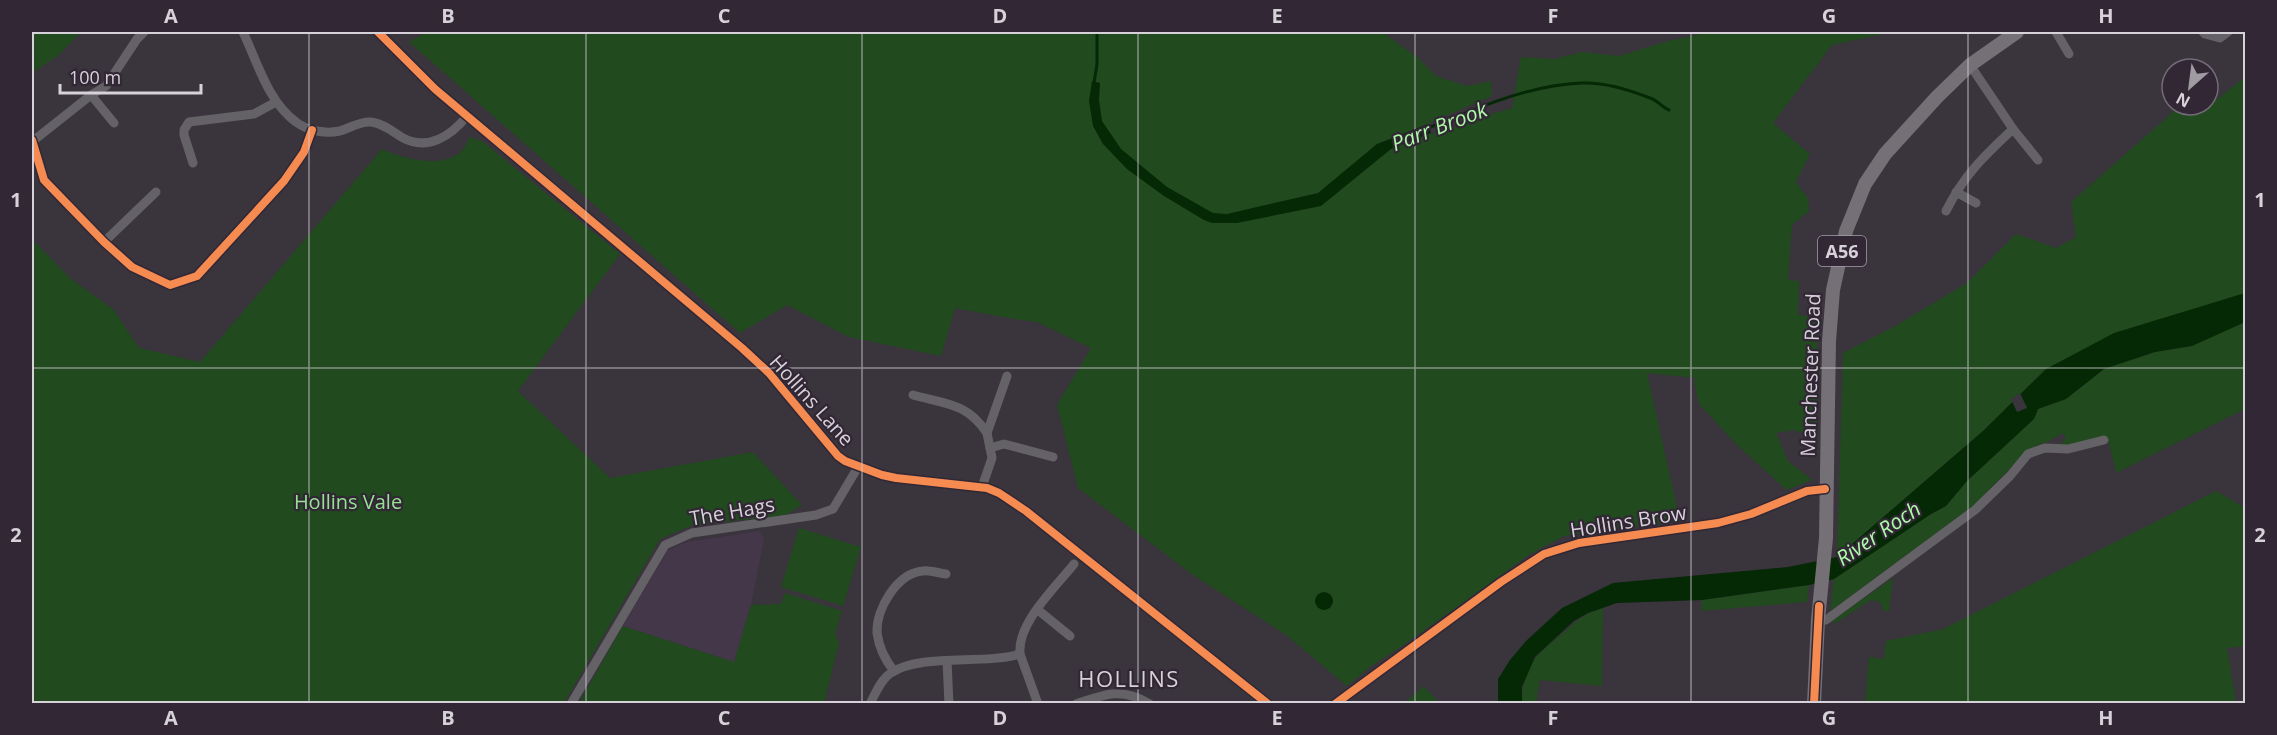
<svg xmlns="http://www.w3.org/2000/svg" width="2277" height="735" font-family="'Open Sans',sans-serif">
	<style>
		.built { fill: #443749 }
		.green { fill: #214a1f }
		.water { fill: #052805 }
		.pier { fill: #3a343c }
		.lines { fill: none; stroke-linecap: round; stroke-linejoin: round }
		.stream { stroke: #052805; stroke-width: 3 }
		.minor { stroke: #646266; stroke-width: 9 }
		.highway { stroke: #747075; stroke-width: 14 }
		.cycleway-casing { stroke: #312735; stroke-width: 11 }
		.cycleway { stroke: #f68b52; stroke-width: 8 }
		.grid { fill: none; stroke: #d7d1da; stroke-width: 1.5; stroke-opacity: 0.55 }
		.labels { text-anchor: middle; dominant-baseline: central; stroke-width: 4.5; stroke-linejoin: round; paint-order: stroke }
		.shield { fill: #312735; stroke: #a59ea8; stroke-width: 1.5 }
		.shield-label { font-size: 18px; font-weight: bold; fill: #d7d1da }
		.street-label { font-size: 20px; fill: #d7d1da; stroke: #312735 }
		.park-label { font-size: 20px; fill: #97e192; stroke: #312735 }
		.water-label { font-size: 21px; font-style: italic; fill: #affaa9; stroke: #312735 }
		.quarter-label { font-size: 22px; letter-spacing: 1.5px; fill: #d7d1da; stroke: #312735 }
		.neatline { fill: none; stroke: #d7d1da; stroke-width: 2 }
		.grid-label { font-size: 20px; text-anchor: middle; font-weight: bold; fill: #d7d1da }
	</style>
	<rect width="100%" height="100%" fill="#3a343c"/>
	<path class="built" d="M759 531 764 539 751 605 734 662 623 626 668 550 687 542Z"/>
	<g class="green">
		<path d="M32 32H81L59 55 32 73Z"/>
		<path d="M427 32H1382L1417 57 1436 76 1467 86 1491 81 1492 96 1402 135 1441 133 1476 118 1512 108 1521 57 1555 59 1582 52 1619 56 1668 41 1711 32H1885L1883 34 1832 45 1773 123 1810 154 1796 182 1808 198 1809 211 1792 225 1788 280 1799 281 1798 315 1817 318V438L1794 430 1776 433 1788 461 1812 480 1787 490 1738 446 1699 404 1694 381 1697 378 1647 373 1680 521 1564 536 1530 554 1398 649 1371 666 1347 686 1286 635 1193 575 1078 488 1057 405 1091 348 1037 322 1019 320 955 308 941 356 849 337 787 305 740 333 409 42Z"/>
		<path d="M2245 77V293L2176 318 2046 369 1983 431 1837 557 1843 353 1897 325 1967 283 2016 234 2056 248 2076 237 2071 202 2181 105H2208V100L2219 98Z"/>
		<path d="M469 137 482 141 620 254 518 391 610 478 753 452 802 505 786 515 690 526 660 539 564 703H32V239L70 278 114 310 139 348 200 362 382 149C407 161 460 173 469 137Z"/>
		<path d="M2245 321V409L2116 473 2108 439 2057 447 2066 439 2063 433 2049 441 2029 449 1973 506 1830 611 1834 579 1931 514 1946 506 1967 481 2034 419 2038 409 2066 399 2104 369 2155 352 2192 346Z"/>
		<path d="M2216 491 2245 508V646L2227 648 2236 703H1865L1869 657 1884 659 1886 641 1943 629Z"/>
		<path d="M799 528 861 547 843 606 781 587Z"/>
		<path d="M1893 578 1889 611H1884L1880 602 1871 600 1834 624 1833 620Z"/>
		<path d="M1809 585 1807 602 1701 611 1702 600Z"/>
		<path d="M785 593 842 611 835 633 839 643 824 703H579L623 626 734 662 751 605 781 604Z"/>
		<path d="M1603 608 1602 686 1540 680 1536 703 1522 704C1522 672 1532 658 1556 639 1575 624 1578 616 1603 608Z"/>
		<path d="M1424 686 1439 703H1404Z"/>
	</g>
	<g class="water">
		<path d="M1092 81 1100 83 1099 100 1102 121 1121 149 1167 187 1213 213 1227 214 1318 193 1377 144 1428 124 1431 133 1391 149 1321 206 1237 223H1212L1204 220 1164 196 1127 169 1103 144 1093 126 1089 101Z"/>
		<path d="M2245 293V321L2243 323 2192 346 2155 352 2104 369 2066 399 2038 409 2034 419 1967 481 1946 506 1931 514 1834 579 1809 585 1702 600 1617 603 1588 613 1574 621 1535 657 1522 687V703L1498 704V679L1510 660 1526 641 1562 608 1613 583 1788 567 1837 557 1983 431 2046 369 2114 333Z"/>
		<circle cx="1324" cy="601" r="9"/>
	</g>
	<path class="pier" d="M2020 393 2027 408 2017 412 2011 399Z"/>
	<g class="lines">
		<g class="stream">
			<path d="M1094 83 1097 64V32"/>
			<path d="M1428 128C1478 108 1528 85 1582 83 1604 82 1630 90 1650 98 1657 100 1662 107 1669 110"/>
		</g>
		<g class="minor">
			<path d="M243 32C257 61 268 102 296 122 308 131 325 134 340 131 350 128 360 121 371 122 383 123 393 132 403 138 428 151 451 136 467 116"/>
			<path d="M378 32 435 89 742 348 769 373 838 456 845 461 882 475 896 478 987 488 999 493 1026 511 1268 704"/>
			<path d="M2056 32 2069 54"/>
			<path d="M2203 32 2205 34 2220 38 2228 32"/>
			<path d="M1970 65 2013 129 2038 160"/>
			<path d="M91 95 114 123"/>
			<path d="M32 140 44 180 104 242 132 267 170 285 197 276 284 181 304 152 312 130"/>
			<path d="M33 141 91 95 106 86 137 39 144 32"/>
			<path d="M193 163 184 135V130L189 122 254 114 276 102"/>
			<path d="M1956 192 1976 203"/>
			<path d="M1946 211C1964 175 1984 156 2013 129"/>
			<path d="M104 242 156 192"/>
			<path d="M913 395C946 404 967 403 987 433"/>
			<path d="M990 448 1004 444 1053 457"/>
			<path d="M982 487 992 458 987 433 1007 376"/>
			<path d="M1038 610 1070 636"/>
			<path d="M1818 620H1826L1975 510 2010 476 2028 454 2045 448 2068 449 2104 440"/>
			<path d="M1020 654 1038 704"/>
			<path d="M947 661 949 704"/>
			<path d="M894 671C885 660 879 647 877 633 876 609 897 573 923 571 930 570 938 573 946 574"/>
			<path d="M571 704 665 545 692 533 816 515 833 509 858 467"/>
			<path d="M870 704C875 694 881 679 891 673 921 653 983 665 1020 654 1017 623 1055 588 1074 564"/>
			<path d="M1076 704C1105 694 1122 687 1150 704"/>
			<path d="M1335 704 1501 582 1544 554 1579 543 1718 523 1751 514 1807 491 1825 489"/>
		</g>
		<path class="highway" d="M1814 704 1818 620 1826 538 1829 341 1833 290 1846 231 1865 184 1885 154 1937 97 1970 65 2017 32"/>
		<defs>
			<g id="cycleway">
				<path d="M378 32 435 89 742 348 769 373 838 456 845 461 882 475 896 478 987 488 999 493 1026 511 1268 704"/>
				<path d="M32 140 44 180 104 242 132 267 170 285 197 276 284 181 304 152 312 130"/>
				<path d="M1335 704 1501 582 1544 554 1579 543 1718 523 1751 514 1807 491 1825 489"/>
				<path d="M1814 704 1819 606"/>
			</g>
		</defs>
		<use href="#cycleway" class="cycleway-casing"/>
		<use href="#cycleway" class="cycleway"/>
	</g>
	<path class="grid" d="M309 32V704M586 32V704M862 32V704M1138 32V704M1415 32V704M1691 32V704M1968 32V704M32 368H2246"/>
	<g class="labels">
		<rect class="shield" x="1818" y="236" width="48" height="30" rx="4.5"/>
		<g class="shield-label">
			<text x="1842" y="251">A56</text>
		</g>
		<g class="street-label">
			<text transform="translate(1810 375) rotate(-88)">Manchester Road</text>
			<text transform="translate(812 400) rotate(48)">Hollins Lane</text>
			<text transform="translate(732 511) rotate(-10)">The Hags</text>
			<text transform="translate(1628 521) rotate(-9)">Hollins Brow</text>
		</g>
		<g class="park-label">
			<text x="348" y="501">Hollins Vale</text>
		</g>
		<g class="water-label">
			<text transform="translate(1439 126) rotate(-21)">Parr Brook</text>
			<text transform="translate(1878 533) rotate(-34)">River Roch</text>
		</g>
		<g class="quarter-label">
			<text x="1129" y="678">HOLLINS</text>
		</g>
	</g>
	<rect width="2277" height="735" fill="none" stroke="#312735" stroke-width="66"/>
	<g transform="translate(2190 87) rotate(208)"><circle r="28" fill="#312735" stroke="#736b77" stroke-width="1.5"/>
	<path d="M0-4.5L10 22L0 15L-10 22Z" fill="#a09aa3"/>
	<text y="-9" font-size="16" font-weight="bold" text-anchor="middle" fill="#d7d1da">N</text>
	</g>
	<path d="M60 84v9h141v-9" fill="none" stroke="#d7d1da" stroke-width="3"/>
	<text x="69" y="84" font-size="18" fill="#d7d1da" stroke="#312735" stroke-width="4.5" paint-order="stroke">100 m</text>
	<rect x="33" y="33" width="2211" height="669" class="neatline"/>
	<g class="grid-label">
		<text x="171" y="23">A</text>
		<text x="448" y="23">B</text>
		<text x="724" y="23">C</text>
		<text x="1000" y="23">D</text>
		<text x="1277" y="23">E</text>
		<text x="1553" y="23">F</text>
		<text x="1829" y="23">G</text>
		<text x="2106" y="23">H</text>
		<text x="16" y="207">1</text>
		<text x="2260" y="207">1</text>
		<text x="16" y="542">2</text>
		<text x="2260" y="542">2</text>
		<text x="171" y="725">A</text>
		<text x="448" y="725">B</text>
		<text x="724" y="725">C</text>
		<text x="1000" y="725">D</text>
		<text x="1277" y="725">E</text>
		<text x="1553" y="725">F</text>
		<text x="1829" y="725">G</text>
		<text x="2106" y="725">H</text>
	</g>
</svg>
